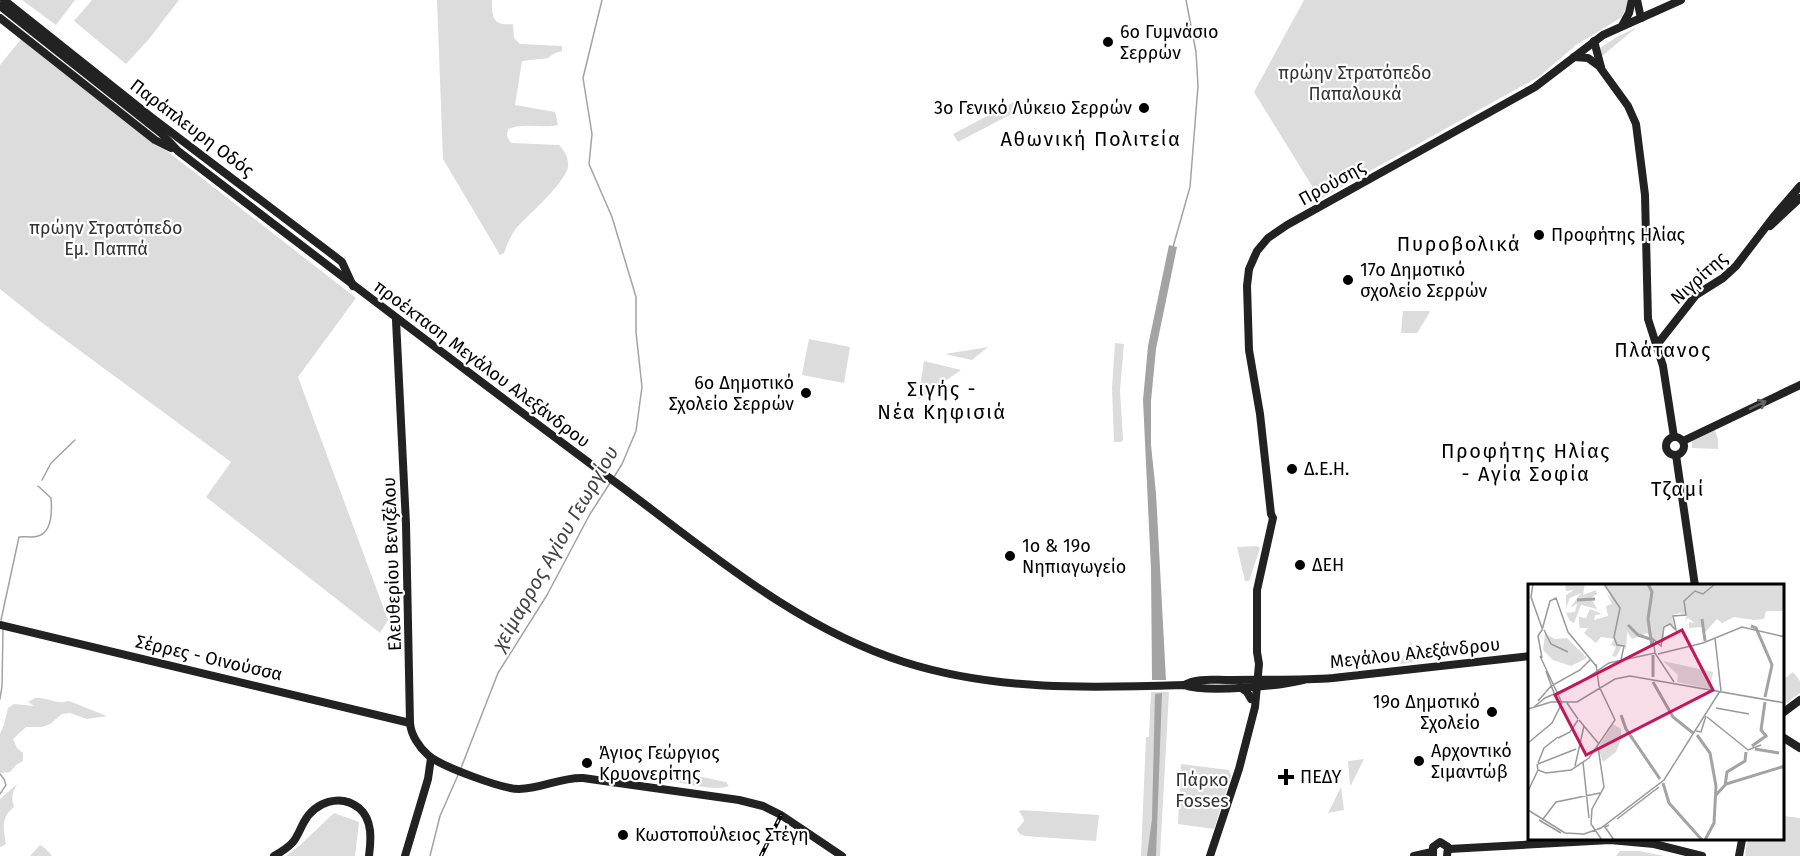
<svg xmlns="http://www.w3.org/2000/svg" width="1800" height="856" font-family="'Fira Sans',sans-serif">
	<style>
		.green { fill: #dcdcdc }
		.water { fill: #a3a3a3 }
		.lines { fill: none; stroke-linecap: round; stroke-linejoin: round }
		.stream { stroke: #a3a3a3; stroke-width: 1.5 }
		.secondary { stroke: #222; stroke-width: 8 }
		.rail-casing { stroke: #000; stroke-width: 4 }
		.rail { stroke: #fff; stroke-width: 1.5; stroke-dasharray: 4.5; stroke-linecap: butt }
		.oneway { stroke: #646464 }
		.poi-dot { fill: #000; stroke: #fff; stroke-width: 2 }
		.labels { text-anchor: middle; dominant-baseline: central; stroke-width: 4.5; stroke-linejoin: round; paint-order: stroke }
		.poi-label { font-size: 18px; fill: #000; stroke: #fff; text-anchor: start }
		.park-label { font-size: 18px; fill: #333; stroke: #fff }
		.street-label { font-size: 18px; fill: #000; stroke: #fff }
		.neighbourhood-label { font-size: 20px; letter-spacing: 1.5px; fill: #000; stroke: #fff }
		.water-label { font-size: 20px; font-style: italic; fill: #444; stroke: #fff }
		.inset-river { fill: none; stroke: #a3a3a3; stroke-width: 3 }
		.inset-road { fill: none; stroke: #999; stroke-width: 1.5 }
		.view { fill: #c2185b; fill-opacity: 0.15; stroke: #c2185b; stroke-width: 3 }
		.inset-edge { fill: none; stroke: #000; stroke-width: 3 }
	</style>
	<rect width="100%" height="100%" fill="#fff"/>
	<g class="green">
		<path d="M22 0H75L56 25Z"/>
		<path d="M92 0H179L149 39 126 64 74 21Z"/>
		<path d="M437 0H492C492 18 493 26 513 24L514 38 520 44 562 46V51L555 53 548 58 522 61 515 105 555 112 558 125C542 129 524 122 508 129L507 136 511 143 559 145C565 151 569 159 568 167 566 181 531 213 520 224 512 232 508 242 504 253L500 255 443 159Z"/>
		<path d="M1304 0H1629L1622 17 1576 45 1540 76 1320 199 1254 92Z"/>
		<path d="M1637 27 1601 57 1600 48 1617 37Z"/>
		<path d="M22 38 356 298 298 377 388 620 380 633 206 497 231 462 41 322 0 289V65Z"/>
		<path d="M1018 100 1023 108 958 142 953 134Z"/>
		<path d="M1403 311H1429L1430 312 1417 333H1401Z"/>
		<path d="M809 339 850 347 844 383 802 375Z"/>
		<path d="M1115 343 1124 344 1120 390 1123 440 1121 442H1114L1112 388Z"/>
		<path d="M988 347 972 360 945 354Z"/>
		<path d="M924 361 961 370 919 399H918Z"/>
		<path d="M1715 430 1718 440V449L1692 448V441Z"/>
		<path d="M1257 546 1260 548 1249 581H1245L1237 547Z"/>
		<path d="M1411 641 1414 662 1400 664Z"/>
		<path d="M1793 672 1800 681V693L1784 705V679Z"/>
		<path d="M1151 692H1169L1160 856H1141L1146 737H1149Z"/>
		<path d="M35 698C48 697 57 705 69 701L107 716 87 719 70 713 62 714 50 724 42 727H26L13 739 17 748 23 753V761L16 765 10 772 0 773V734L4 725 8 708 14 704 34 706 28 702Z"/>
		<path d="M1364 759 1351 785H1350L1348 761Z"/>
		<path d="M1181 764 1229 770 1231 776 1214 829 1178 824Z"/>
		<path d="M665 769 726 782 729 786C715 792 678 782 662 779Z"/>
		<path d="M17 784C12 793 11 798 14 807 0 818 4 828 6 844L0 847V799Z"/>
		<path d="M1341 787 1344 810 1328 813Z"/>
		<path d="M1021 810 1099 815 1096 841 1025 836 1020 834 1017 830 1024 821 1023 817 1019 812Z"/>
		<path d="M334 813 359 822 355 856H286L299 846Z"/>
		<path d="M1784 816 1800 818V856H1745L1747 840H1784Z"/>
		<path d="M40 845 46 849 52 856H30Z"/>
		<path d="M1620 851H1639L1664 856H1616Z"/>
	</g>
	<g class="water">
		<path d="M1169 245 1177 247 1156 349 1151 401V445L1156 493 1166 680H1152L1151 569 1143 400 1148 346Z"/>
		<path d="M1162 693 1156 856H1147L1152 819 1155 694Z"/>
	</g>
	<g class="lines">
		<g class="stream">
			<path d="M602 0 583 78 592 134 589 164 612 217 636 297V332L642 387 636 431 622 464 614 477"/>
			<path d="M1173 247 1190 187 1198 86 1196 52 1186 0"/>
			<path d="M42 480 51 463 75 440"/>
			<path d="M1 620 19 537C24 536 33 538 38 536 53 532 52 510 51 498L38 486"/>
			<path d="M0 699 2 686 3 630"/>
			<path d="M461 768 498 673 547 595 590 514 610 483"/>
			<path d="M0 774 4 779 6 785 0 794"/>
			<path d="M430 856 440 816 458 775"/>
		</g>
		<g class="secondary">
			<path d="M4 0 151 117 333 255 342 262 353 286"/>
			<path d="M1637 0 1641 18"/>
			<path d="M0 6 161 133 178 151C323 262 468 373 615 482 706 549 794 627 904 662 995 691 1090 688 1184 685 1206 693 1279 686 1303 680"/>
			<path d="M0 18 155 140 171 148"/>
			<path d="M1623 24 1629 13 1632 0"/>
			<path d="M1594 41 1601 67"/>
			<path d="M1574 57 1588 58 1599 66 1628 106 1636 124 1645 195 1648 319 1663 366 1674 437"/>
			<path d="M1770 226 1800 198"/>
			<path d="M396 320 406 524 410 723C411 735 419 747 428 755 440 766 502 789 519 789 541 789 561 777 583 778L739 800 763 806 781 815 842 856"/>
			<path d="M1656 346 1696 295 1723 278 1736 266 1775 215 1800 186"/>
			<circle cx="1675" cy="446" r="9"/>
			<path d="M1683 441 1800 385"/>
			<path d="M1676 455 1695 586"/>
			<path d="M0 625 410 723"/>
			<path d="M1184 685C1197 678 1212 680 1226 680 1261 679 1297 681 1333 678L1530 656"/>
			<path d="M1240 687 1247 692 1251 699"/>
			<path d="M1784 712 1800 700"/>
			<path d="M1784 738 1800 748"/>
			<path d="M1449 849 1610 840 1654 844 1702 856"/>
			<path d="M274 856C281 852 288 848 293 842 298 836 300 829 304 822 315 802 340 793 359 808 373 820 371 840 369 856"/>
			<path d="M405 856 428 779 431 758"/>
			<path d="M1210 856 1239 769 1255 707 1259 664 1257 652V590L1273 518 1271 514 1260 414 1249 350 1247 286 1249 269 1257 251 1268 238 1287 225 1535 87 1603 35 1681 0"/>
			<path d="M1414 856 1432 852"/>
			<path d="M1433 856V847L1440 842 1448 847 1447 856"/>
			<path d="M1739 856 1742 840"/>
		</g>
		<defs>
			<path id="rail" d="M761 856 781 815"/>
		</defs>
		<use href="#rail" class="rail-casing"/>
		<use href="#rail" class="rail"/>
	</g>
	<defs><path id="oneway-shaft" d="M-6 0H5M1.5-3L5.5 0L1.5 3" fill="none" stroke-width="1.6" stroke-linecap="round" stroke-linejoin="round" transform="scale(1.5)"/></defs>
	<use class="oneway" href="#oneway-shaft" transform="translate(1758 405) rotate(-26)"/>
	<g class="poi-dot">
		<circle cx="1108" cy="42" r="6"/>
		<circle cx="1144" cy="108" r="6"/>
		<circle cx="1539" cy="235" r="6"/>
		<circle cx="1348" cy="280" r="6"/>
		<circle cx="806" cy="393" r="6"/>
		<circle cx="1292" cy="469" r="6"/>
		<circle cx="1010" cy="556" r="6"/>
		<circle cx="1300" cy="565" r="6"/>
		<circle cx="1492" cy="712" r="6"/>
		<circle cx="1419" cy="761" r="6"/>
		<circle cx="587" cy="763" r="6"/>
		<path d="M1283 768h6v6h6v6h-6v6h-6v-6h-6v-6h6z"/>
		<circle cx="623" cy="835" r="6"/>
	</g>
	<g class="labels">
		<g class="poi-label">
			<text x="1120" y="32">6ο Γυμνάσιο<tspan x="1120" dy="21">Σερρών</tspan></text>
			<text x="1132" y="108" text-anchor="end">3ο Γενικό Λύκειο Σερρών</text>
			<text x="1551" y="235">Προφήτης Ηλίας</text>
			<text x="1360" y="270">17ο Δημοτικό<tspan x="1360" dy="21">σχολείο Σερρών</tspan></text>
			<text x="794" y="383" text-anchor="end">6ο Δημοτικό<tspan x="794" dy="21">Σχολείο Σερρών</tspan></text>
			<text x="1304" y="469">Δ.Ε.Η.</text>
			<text x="1022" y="546">1ο &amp; 19ο<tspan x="1022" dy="21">Νηπιαγωγείο</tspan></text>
			<text x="1312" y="565">ΔΕΗ</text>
			<text x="1480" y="702" text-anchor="end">19ο Δημοτικό<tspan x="1480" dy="21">Σχολείο</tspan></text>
			<text x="1431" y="751">Αρχοντικό<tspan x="1431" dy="21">Σιμαντώβ</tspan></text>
			<text x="599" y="753">Άγιος Γεώργιος<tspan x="599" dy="21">Κρυονερίτης</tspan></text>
			<text x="1300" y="777">ΠΕΔΥ</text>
			<text x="635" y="835">Κωστοπούλειος Στέγη</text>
		</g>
		<g class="park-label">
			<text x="1355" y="73">πρώην Στρατόπεδο<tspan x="1355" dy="21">Παπαλουκά</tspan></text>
			<text x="106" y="228">πρώην Στρατόπεδο<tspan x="106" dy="21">Εμ. Παππά</tspan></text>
			<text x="1202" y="780">Πάρκο<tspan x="1202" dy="21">Fosses</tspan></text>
		</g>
		<g class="street-label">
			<text transform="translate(192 128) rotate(37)">Παράπλευρη Οδός</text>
			<text transform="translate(1332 183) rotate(-29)">Προύσης</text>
			<text transform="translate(1699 278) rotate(-42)">Νιγρίτης</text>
			<text transform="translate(482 364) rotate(37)">προέκταση Μεγάλου Αλεξάνδρου</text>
			<text transform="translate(392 564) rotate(-92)">Ελευθερίου Βενιζέλου</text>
			<text transform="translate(1415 653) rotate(-6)">Μεγάλου Αλεξάνδρου</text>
			<text transform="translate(209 658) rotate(13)">Σέρρες - Οινούσσα</text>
		</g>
		<g class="neighbourhood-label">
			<text x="1091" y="139">Αθωνική Πολιτεία</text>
			<text x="1459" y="244">Πυροβολικά</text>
			<text x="1663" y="350">Πλάτανος</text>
			<text x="942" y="389">Σιγής -<tspan x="942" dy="23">Νέα Κηφισιά</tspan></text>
			<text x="1526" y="451">Προφήτης Ηλίας<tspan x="1526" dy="23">- Αγία Σοφία</tspan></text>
			<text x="1678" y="489">Τζαμί</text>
		</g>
		<g class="water-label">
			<text transform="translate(555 548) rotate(-60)">χείμαρρος Αγίου Γεωργίου</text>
		</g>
	</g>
	<g transform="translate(1528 584)">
		<rect width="256" height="256" fill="#fff"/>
		<path d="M37 0H57L55 11 68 6 69 10 63 14 69 25 53 21 46 39 42 37 38 29 47 28 49 20 42 24 53 9 42 14 38 24V11L46 6 38 7ZM77 0H256V27H238L236 35 226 36 206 33 194 39 189 35 175 51 174 43 161 44V38L167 39 160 34 157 37 159 31 152 29 144 31 146 47 142 40 135 42 136 53 130 61 119 49 104 55 99 48 98 66 95 60 88 73 84 72 88 63 83 61 86 55 73 53 68 59 56 49 60 44H52L51 40V33L58 34 62 25 74 30 67 31 66 36 80 32 78 22 84 20 78 8 84 16ZM17 50 27 55 39 54 59 74 43 82 25 76 15 66ZM135 77 185 88 182 105 149 98 150 91ZM85 140 93 145V155L88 168 75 178 70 164Z" fill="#dcdcdc"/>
		<path class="inset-river" d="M120 0 124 8 120 35 124 63M49 16 67 15M174 35 177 57M100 41 110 51 122 55M223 42 228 44 244 81 237 113M125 93V71M125 98 145 133 165 149M93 131 98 145 132 195M169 151 182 169 188 202 186 239 177 256M224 162 238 152 233 146 237 118M227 165 251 169M135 199 141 219 174 256M197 202 199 188 217 177 218 168M188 211 198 200 257 182"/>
		<path class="inset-road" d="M5 0 3 13 14 44M76 0 92 24 86 53 89 61 96 62 93 76M14 46 22 17 28 14 40 48 69 83M14 46 10 52 14 74M16 46 23 60 40 68M187 54 193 107M127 69 125 55 133 62 136 43 142 40 148 46 145 32 158 31 156 17 167 7 175 10 187 0M130 70 175 59 214 43 257 53M12 72 34 119M18 87 26 109M53 98 81 79 127 69 146 98M10 117 23 102 52 86 63 75M39 119 50 135M6 123 17 114 52 99M188 124 221 130M0 125 23 118H49L87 95 102 92 257 119M179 133 220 166 233 161M51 136 71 160M168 147 173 148 178 132M30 154 42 148 50 136M0 159 24 139 34 119M70 163 76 203 64 225 63 240 74 256M55 178 61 234M10 179 16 164 30 153M9 180 10 186 18 189 43 186 61 174 87 136 71 102 68 80M10 180 48 165M47 182 56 142M0 207 10 186M0 226 37 249 56 250 73 244 136 196 192 107M15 235 28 218 72 209M89 235 131 203M11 236 33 249M81 241 77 243 86 256"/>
		<path class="view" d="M154 46 185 106 58 171 27 111Z"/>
		<rect width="256" height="256" class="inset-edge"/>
	</g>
</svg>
